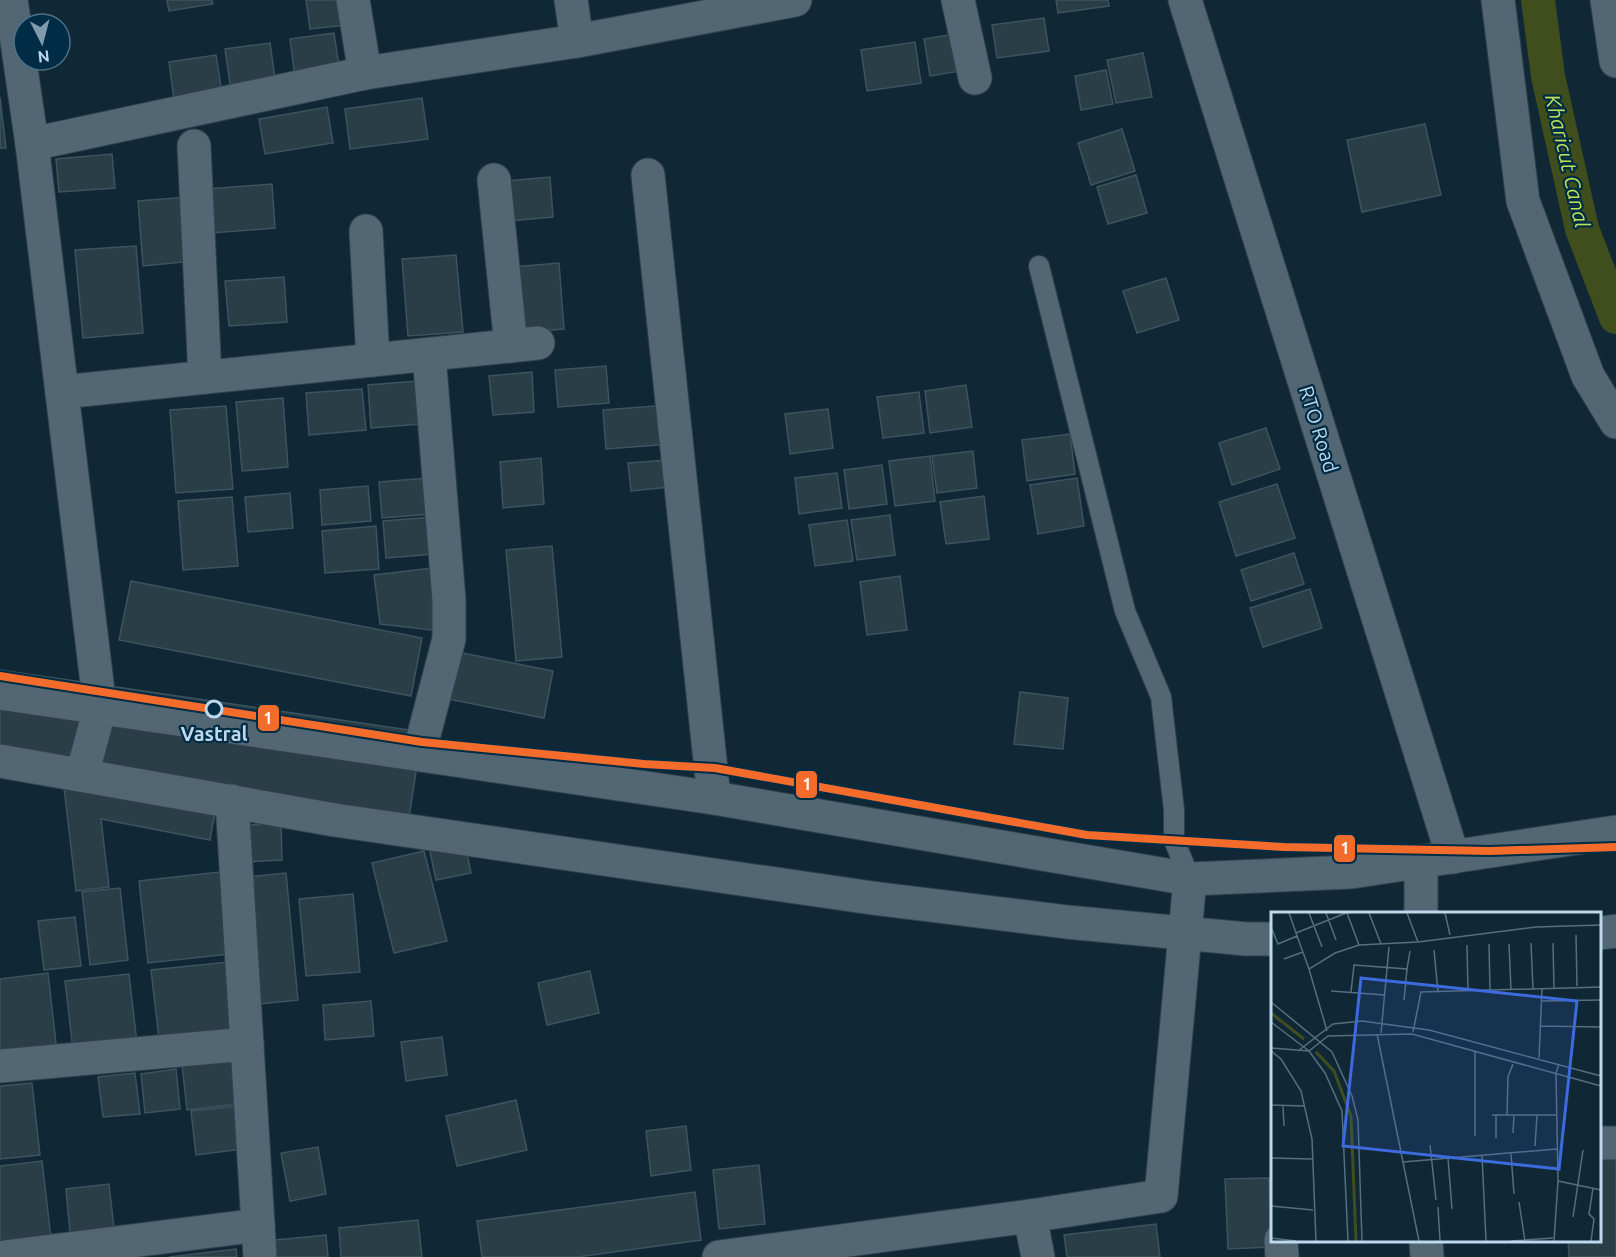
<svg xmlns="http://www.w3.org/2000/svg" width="1616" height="1257" font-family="Ubuntu,sans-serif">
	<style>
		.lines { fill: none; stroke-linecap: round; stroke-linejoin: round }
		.canal { stroke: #3f4e1c; stroke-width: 34 }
		.building { fill: #2a3e47; stroke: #3b545f; stroke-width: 1.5 }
		.service-casing { stroke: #31424e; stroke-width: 22 }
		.minor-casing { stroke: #31424e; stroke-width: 35 }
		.tertiary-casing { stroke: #31424e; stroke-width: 35 }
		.secondary-casing { stroke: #31424e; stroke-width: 35 }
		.service { stroke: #526673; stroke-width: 20 }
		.minor { stroke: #526673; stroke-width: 33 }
		.tertiary { stroke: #526673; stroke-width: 33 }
		.secondary { stroke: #526673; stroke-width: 33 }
		.metro-1-casing { stroke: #012c45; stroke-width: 12 }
		.metro-1 { stroke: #f36c2b; stroke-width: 8 }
		.stop-dot { fill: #012c45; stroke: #bed9ed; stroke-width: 3 }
		.labels { text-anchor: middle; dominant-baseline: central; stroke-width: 4.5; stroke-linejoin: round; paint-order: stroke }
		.street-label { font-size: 20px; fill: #bed9ed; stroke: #012c45 }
		.stop-label { font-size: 20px; font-weight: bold; fill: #bed9ed; stroke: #012c45 }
		.water-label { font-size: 21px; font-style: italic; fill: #bfe157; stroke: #012c45 }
		.inset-river { fill: none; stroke: #3f4e1c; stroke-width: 3 }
		.inset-road { fill: none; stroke: #566f7f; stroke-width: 1.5 }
		.view { fill: #3d6adc; fill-opacity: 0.15; stroke: #3d6adc; stroke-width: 3 }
		.inset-edge { fill: none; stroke: #bed9ed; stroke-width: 3 }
		.line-badge { stroke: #012c45; stroke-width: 2 }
		.badge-label { font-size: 16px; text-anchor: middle; font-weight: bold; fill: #fff }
	</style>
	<rect width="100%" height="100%" fill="#102836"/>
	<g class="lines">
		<path class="canal" d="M1538 0 1548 76 1582 229 1616 317"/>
	</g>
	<g class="building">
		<path d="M167 0H212L213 4 169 11Z"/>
		<path d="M306 0H342L346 25 310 29Z"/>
		<path d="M1056 0H1108L1109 6 1058 13Z"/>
		<path d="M1044 18 1049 51 997 58 992 25Z"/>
		<path d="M334 33 340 72 295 78 290 39Z"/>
		<path d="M960 33 967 70 930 76 924 39Z"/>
		<path d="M915 42 921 83 867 91 861 50Z"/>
		<path d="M270 43 276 85 231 91 225 49Z"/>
		<path d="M1143 53 1152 97 1116 103 1107 60Z"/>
		<path d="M216 55 222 93 174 100 169 62Z"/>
		<path d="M1106 70 1113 104 1081 110 1075 76Z"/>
		<path d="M0 97 6 148H0Z"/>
		<path d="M422 98 428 139 350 149 345 109Z"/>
		<path d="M327 107 333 143 265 154 259 119Z"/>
		<path d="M1425 124 1441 195 1362 212 1347 140Z"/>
		<path d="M1122 129 1135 171 1091 185 1078 143Z"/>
		<path d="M112 154 115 188 59 192 56 159Z"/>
		<path d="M1136 175 1147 213 1108 224 1097 187Z"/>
		<path d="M550 177 553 217 507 221 504 181Z"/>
		<path d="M272 184 275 228 211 233 207 189Z"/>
		<path d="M188 197 193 261 143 266 138 201Z"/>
		<path d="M136 246 143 333 83 338 75 250Z"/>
		<path d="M456 255 463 332 408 336 402 259Z"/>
		<path d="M559 263 564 329 518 333 513 267Z"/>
		<path d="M284 277 287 322 229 326 225 281Z"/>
		<path d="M1166 278 1179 320 1137 333 1123 291Z"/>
		<path d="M606 366 609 403 558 407 555 370Z"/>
		<path d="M532 372 534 412 493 415 489 376Z"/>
		<path d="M418 381 421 424 371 428 368 385Z"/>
		<path d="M966 385 972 427 930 433 925 391Z"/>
		<path d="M362 389 366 430 309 435 306 393Z"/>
		<path d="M919 392 924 433 883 438 877 397Z"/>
		<path d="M283 398 288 467 242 471 236 402Z"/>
		<path d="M668 405 671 444 606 449 603 410Z"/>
		<path d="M226 406 233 489 176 493 170 410Z"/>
		<path d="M828 409 833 448 790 454 785 414Z"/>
		<path d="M1266 428 1280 469 1232 485 1219 443Z"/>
		<path d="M1070 434 1075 474 1027 481 1022 440Z"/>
		<path d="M973 451 977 488 937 493 932 456Z"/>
		<path d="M930 456 935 501 895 506 889 461Z"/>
		<path d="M541 458 544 504 503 508 500 462Z"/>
		<path d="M667 460 670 487 631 491 628 463Z"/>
		<path d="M882 465 887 504 849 509 844 470Z"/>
		<path d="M837 473 842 508 799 514 795 478Z"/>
		<path d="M428 478 431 514 382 518 379 482Z"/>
		<path d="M1077 478 1084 526 1038 534 1030 485Z"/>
		<path d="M1277 484 1295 538 1236 556 1219 502Z"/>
		<path d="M368 486 371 521 322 525 320 490Z"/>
		<path d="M290 493 293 528 248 532 245 497Z"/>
		<path d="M984 496 989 539 946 544 940 502Z"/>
		<path d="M232 497 238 566 183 570 178 501Z"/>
		<path d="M890 515 895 555 857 560 851 520Z"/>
		<path d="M432 517 435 554 386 558 383 521Z"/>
		<path d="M847 520 853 561 815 566 809 525Z"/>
		<path d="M376 526 379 569 325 573 322 531Z"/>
		<path d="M552 546 562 657 516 661 506 550Z"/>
		<path d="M1294 553 1304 584 1251 601 1241 570Z"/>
		<path d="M432 568 440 631 380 624 374 575Z"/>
		<path d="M900 576 907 630 867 635 860 582Z"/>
		<path d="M131 581 422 638 411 696 119 640Z"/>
		<path d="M1310 589 1322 628 1263 647 1250 608Z"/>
		<path d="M453 651 553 671 544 718 443 698Z"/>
		<path d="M0 670 422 732 407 831 0 771Z"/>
		<path d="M1020 692 1068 698 1063 749 1014 744Z"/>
		<path d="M64 787 216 806 210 840 101 819 109 887 76 891Z"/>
		<path d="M281 824 282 860 246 862 245 825Z"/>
		<path d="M464 839 471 873 436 880 429 847Z"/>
		<path d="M424 851 447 941 394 953 372 863Z"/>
		<path d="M220 872 229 954 148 963 139 881Z"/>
		<path d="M286 873 298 1000 260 1004 247 877Z"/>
		<path d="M120 888 128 960 90 965 82 892Z"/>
		<path d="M353 894 360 972 306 976 299 899Z"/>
		<path d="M75 917 81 966 44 970 38 921Z"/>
		<path d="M228 962 236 1030 159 1039 151 970Z"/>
		<path d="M590 971 599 1013 547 1025 538 983Z"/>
		<path d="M48 973 57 1052 0 1058V979Z"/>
		<path d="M129 974 137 1043 73 1050 65 981Z"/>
		<path d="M371 1001 374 1036 325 1040 323 1005Z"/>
		<path d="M442 1037 447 1075 406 1081 401 1042Z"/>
		<path d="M232 1058 237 1104 187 1110 182 1064Z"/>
		<path d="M176 1069 180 1109 145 1113 141 1074Z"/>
		<path d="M135 1073 140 1114 103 1117 98 1077Z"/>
		<path d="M32 1083 40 1155 0 1159V1086Z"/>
		<path d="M516 1100 527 1150 457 1166 446 1116Z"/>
		<path d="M237 1106 242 1149 196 1155 191 1111Z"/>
		<path d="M686 1126 691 1170 651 1176 646 1131Z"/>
		<path d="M318 1147 326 1194 290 1201 281 1153Z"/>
		<path d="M1600 1158H1616V1257H1569L1568 1240H1600Z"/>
		<path d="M42 1161 51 1238 0 1244V1166Z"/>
		<path d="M759 1165 765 1224 719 1229 713 1170Z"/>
		<path d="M1269 1178 1272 1247 1228 1249 1225 1179Z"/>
		<path d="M109 1184 114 1228 70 1233 66 1189Z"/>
		<path d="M695 1192 701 1240 577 1257H482L477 1221Z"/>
		<path d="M418 1220 422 1257H341L339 1228Z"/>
		<path d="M1156 1224 1160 1257H1067L1064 1235Z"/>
		<path d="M326 1235 328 1257H276L275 1240Z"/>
		<path d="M236 1249 237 1257H169Z"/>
	</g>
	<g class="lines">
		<defs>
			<path id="service" d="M1039 266 1125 611 1161 697 1174 810V840L1190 879"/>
			<g id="minor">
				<path d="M11 0 32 144 100 708 82 775"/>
				<path d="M353 0 365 73"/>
				<path d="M571 0 577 41"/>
				<path d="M958 0 975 78"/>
				<path d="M32 144 365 73 577 41 795 0"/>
				<path d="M194 146 205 377"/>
				<path d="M648 175 714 798"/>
				<path d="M494 180 511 346"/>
				<path d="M366 231 373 360"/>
				<path d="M62 392 538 343"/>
				<path d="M422 742 449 639V600L429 355"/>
				<path d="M232 801 260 1257"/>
				<path d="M1421 862V914"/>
				<path d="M0 1066 247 1044"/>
				<path d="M1600 1143H1616"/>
				<path d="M1030 1216 1038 1257"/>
				<path d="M1281 1240 1282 1257"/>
				<path d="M1426 1240 1427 1257"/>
				<path d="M4 1257 258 1225"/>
				<path d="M719 1257 1030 1216 1161 1196 1190 879"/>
			</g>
			<g id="tertiary">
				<path d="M1185 0 1453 857"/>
				<path d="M1498 0 1523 201 1588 376 1616 422"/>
				<path d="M1607 0 1616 61"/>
			</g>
			<g id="secondary">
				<path d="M0 693 714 798 1190 879 1351 872 1616 832"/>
				<path d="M0 761 335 820 872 898 1067 922 1246 939H1272"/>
				<path d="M1600 933 1616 931"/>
			</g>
		</defs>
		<use href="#service" class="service-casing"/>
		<use href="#minor" class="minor-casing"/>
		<use href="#tertiary" class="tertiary-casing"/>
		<use href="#secondary" class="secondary-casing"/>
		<use href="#service" class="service"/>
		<use href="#minor" class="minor"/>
		<use href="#tertiary" class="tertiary"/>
		<use href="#secondary" class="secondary"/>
		<defs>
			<path id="metro-1" d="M0 676 422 742 644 764 715 768 1087 835 1284 847 1490 851 1616 847"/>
		</defs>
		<use href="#metro-1" class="metro-1-casing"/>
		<use href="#metro-1" class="metro-1"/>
	</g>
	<circle class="stop-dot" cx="214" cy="709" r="8"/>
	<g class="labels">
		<g class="street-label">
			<text transform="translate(1319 429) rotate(73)">RTO Road</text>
		</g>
		<g class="stop-label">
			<text x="214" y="733">Vastral</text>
		</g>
		<g class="water-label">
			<text transform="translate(1568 161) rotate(77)">Kharicut Canal</text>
		</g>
	</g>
	<g transform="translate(1271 912)">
		<rect width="330" height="330" fill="#102836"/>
		<path class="inset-river" d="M0 101 33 127M45 140 63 159 80 204 85 329"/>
		<path class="inset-road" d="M18 1 25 21M38 1 51 35M55 1 65 28M76 1 88 33M98 1 110 32M136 1 147 30M174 1 179 23M0 15 7 32 26 24M305 23 306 74M260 31 262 77M282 31 283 76M218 32 219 78M238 32 240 78M196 33 197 79M163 38 167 80M13 47 32 40M38 57 25 21 75 1M136 57 139 39M60 79 114 83M80 80 83 53 136 57 133 88M271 89 330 88M0 90 61 140 81 184 87 208 91 329M0 110 38 139 54 161 71 199 77 329M270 114 330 115M56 119 38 57 64 41 88 33 147 30 265 15 330 13M142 120 150 80 330 75M110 121 118 35M106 122 148 329M0 136 38 139 57 124 141 122 330 174M0 139 10 147 30 179 41 227 45 329M27 139 62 112 91 109 158 118 330 164M204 140V224M268 146 271 77M0 193 34 194M12 194 13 214M221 203H285M225 203V226M236 203 237 165 242 152M242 221 243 203M159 233 165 288M264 234 266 203M240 242 243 282M211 243 215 329M0 246 41 247M177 246 181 297M132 250 286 237M287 269 330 278M248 290 254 329M0 294 42 298M167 295 169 329M302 305 312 238M0 326 25 329M240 329 282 326M283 329 287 269 285 161 288 152M320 329 323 307 318 302 322 276"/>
		<path class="view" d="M90 66 306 89 288 257 72 234Z"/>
		<rect width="330" height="330" class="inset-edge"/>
	</g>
	<g class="line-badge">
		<rect x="257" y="704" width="23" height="28" rx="6" fill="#f36c2b"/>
		<rect x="795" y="770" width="23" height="29" rx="6" fill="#f36c2b"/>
		<rect x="1333" y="834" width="23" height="29" rx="6" fill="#f36c2b"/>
	</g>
	<g class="badge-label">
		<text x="268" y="724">1</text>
		<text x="807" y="790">1</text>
		<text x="1345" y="854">1</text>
	</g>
	<g transform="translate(42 42) rotate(174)"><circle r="28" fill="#012c45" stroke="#4d7188" stroke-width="1.5"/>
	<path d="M0-4.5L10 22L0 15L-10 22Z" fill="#819bad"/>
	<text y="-9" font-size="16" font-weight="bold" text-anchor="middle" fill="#bed9ed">N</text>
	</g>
</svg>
